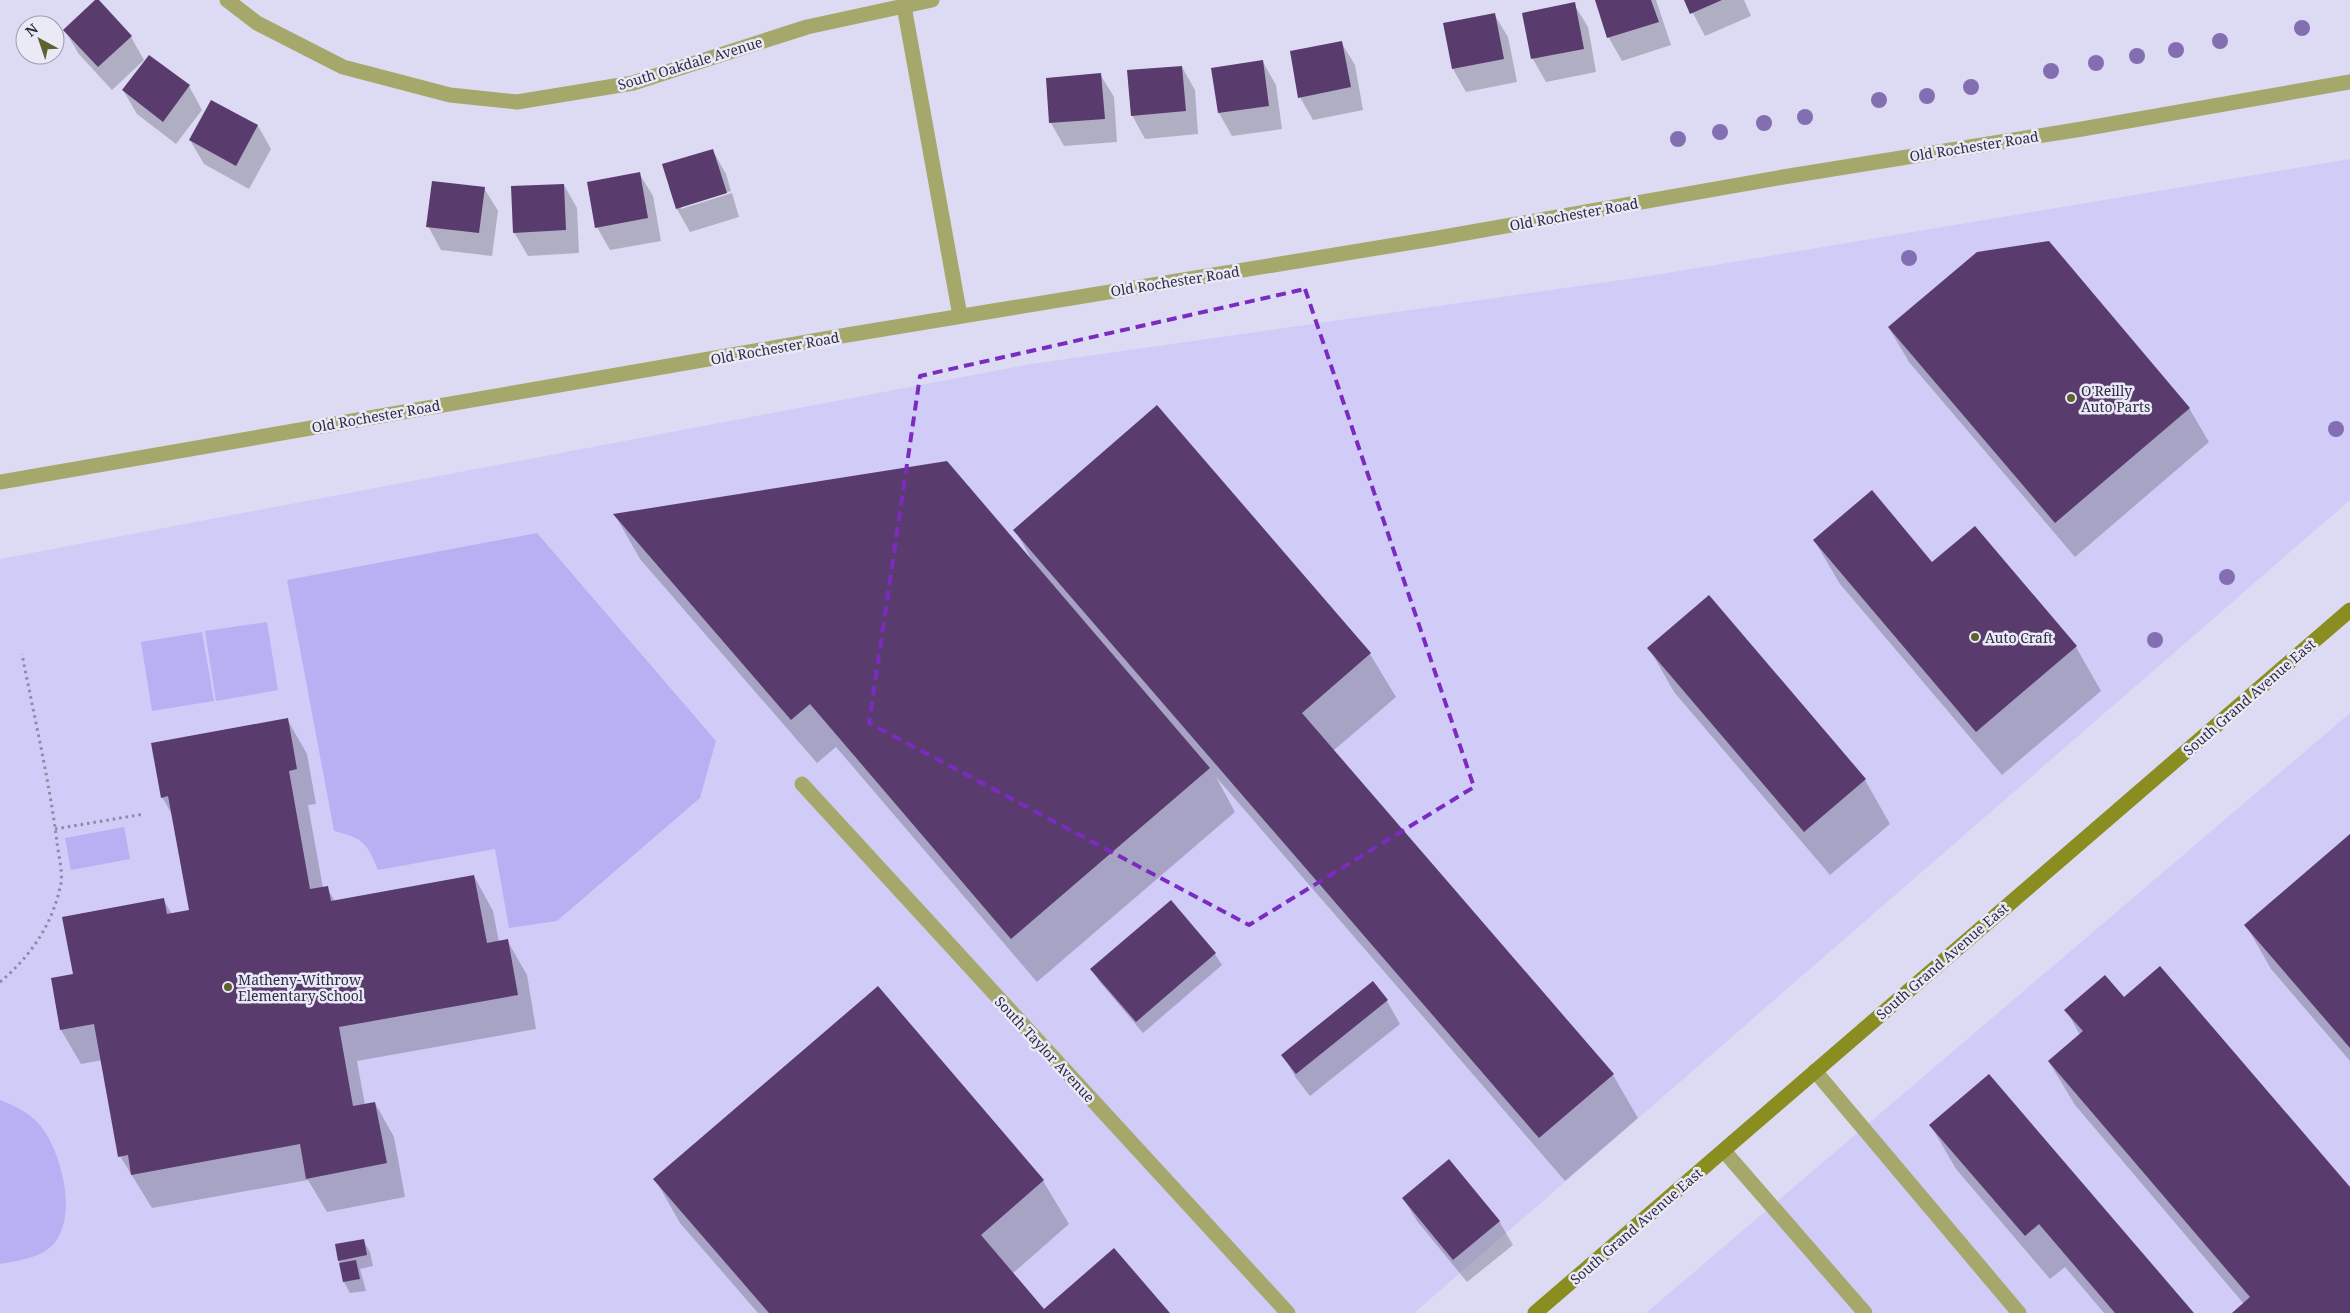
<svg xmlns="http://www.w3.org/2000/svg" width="2350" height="1313" font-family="'Noto Serif',serif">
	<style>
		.built { fill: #d1ccf7 }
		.green { fill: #b9aff3 }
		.shadow { fill: #0003 }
		.building { fill: #5a3b6e }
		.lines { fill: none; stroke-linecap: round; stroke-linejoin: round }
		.path { stroke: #8d8aa3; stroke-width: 3; stroke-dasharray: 2.5 4; stroke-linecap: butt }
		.service { stroke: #a5a86a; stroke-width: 15 }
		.minor { stroke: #a5a86a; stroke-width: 15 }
		.secondary { stroke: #8a8d1f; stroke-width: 15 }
		.tree { fill: #836eb1 }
		.marked { fill: none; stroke: #7b2cbf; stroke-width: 4; stroke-dasharray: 10 6; stroke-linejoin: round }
		.poi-dot { fill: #5f612e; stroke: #eae9f6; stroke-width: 2 }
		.labels { text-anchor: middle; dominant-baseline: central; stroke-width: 5; stroke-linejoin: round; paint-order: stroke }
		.street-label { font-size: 14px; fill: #2f2b44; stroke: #eae9f6 }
		.poi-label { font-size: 14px; fill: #2f2b44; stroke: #eae9f6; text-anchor: start }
	</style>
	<rect width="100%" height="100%" fill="#dddaf4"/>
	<g class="built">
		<path d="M2350 159V500L1414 1313H0V559L1031 364 1649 276Z"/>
		<path d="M2350 713V1313H1646L2066 955Z"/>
	</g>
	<g class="green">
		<path d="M537 533 716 741 700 798 557 921 509 928 495 849 378 870C367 843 363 838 334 831L287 580Z"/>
		<path d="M267 622 278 690 216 701 205 631Z"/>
		<path d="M202 632 214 701 152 711 141 642Z"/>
		<path d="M124 827 130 859 71 870 65 838Z"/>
		<path d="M0 1100C15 1106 28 1112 39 1124 62 1150 82 1226 47 1250 34 1259 15 1261 0 1264Z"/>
	</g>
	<g class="shadow">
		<path d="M97 0 131 37 144 60 112 90 78 53 65 30Z"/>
		<path d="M1596 0H1656L1671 45 1622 61 1609 38Z"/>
		<path d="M1686 0H1744L1751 16 1705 36Z"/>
		<path d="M1574 4 1588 27 1596 72 1546 82 1533 59Z"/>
		<path d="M1494 14 1508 37 1517 82 1466 92 1453 69Z"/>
		<path d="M1341 42 1355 65 1363 110 1313 120 1300 97Z"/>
		<path d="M1263 62 1276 85 1282 129 1232 136 1219 113 1213 69Z"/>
		<path d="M1182 67 1195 90 1198 134 1145 139 1132 115Z"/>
		<path d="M1100 74 1114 97 1117 142 1064 146 1051 123Z"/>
		<path d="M189 86 202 110 176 144 137 114 123 90Z"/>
		<path d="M212 101 258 126 271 149 249 189 204 164 190 140Z"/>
		<path d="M713 151 726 174 731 191 681 206V209L732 193 739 217 690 232 677 209 664 165Z"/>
		<path d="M639 173 653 196 661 241 610 250 597 227Z"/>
		<path d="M564 185 577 208 579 253 528 256 514 232Z"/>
		<path d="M484 188 498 211 492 256 441 250 428 226Z"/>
		<path d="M1889 328 2189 408 2209 442 2075 557 1909 362Z"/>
		<path d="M1157 407 1370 654 1396 697 1333 751 1613 1075 1638 1118 1565 1181 1216 777 1235 812 1037 982 836 747 817 763 640 559 615 515 1033 562 1015 530Z"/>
		<path d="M1975 528 2076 647 2101 691 2002 775 1840 584 1814 540 1932 563Z"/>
		<path d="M1649 648 1865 780 1890 824 1830 875 1674 692Z"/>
		<path d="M287 719 307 754 316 804 308 805 323 888 327 887 335 902 474 876 493 911 499 942 507 940 527 975 536 1029 357 1061 365 1105 375 1103 394 1137 405 1197 327 1212 308 1180 152 1208 120 1156 102 1060 81 1064 61 1030 74 975 163 899 172 914 190 911 173 816 162 797Z"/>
		<path d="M2350 836V1061L2271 969 2246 925Z"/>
		<path d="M1171 902 1215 954 1222 965 1143 1033 1099 981 1092 969Z"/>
		<path d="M878 988 1043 1181 1069 1224 1012 1274 1044 1311 1168 1313H758L680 1223 655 1179Z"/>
		<path d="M2123 999 2350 1189V1313H2234L2244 1304 2075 1105 2049 1062 2080 1035 2066 1010Z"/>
		<path d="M1387 1001 1400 1024 1310 1096 1296 1078 1283 1055Z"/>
		<path d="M1931 1126 2192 1313H2104L2065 1267 2050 1279 1956 1169Z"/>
		<path d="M1403 1198 1499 1221 1513 1245 1467 1282 1417 1221Z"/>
		<path d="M363 1240 370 1252 373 1266 360 1269 366 1291 350 1293 344 1282 339 1260Z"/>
	</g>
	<g class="building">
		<path d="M95 0H99L132 36 98 67 63 30Z"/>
		<path d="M1595 0H1651L1659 22 1607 38Z"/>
		<path d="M1684 0H1722L1690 14Z"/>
		<path d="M1575 2 1584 49 1531 59 1522 13Z"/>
		<path d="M1495 13 1504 59 1452 69 1443 23Z"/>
		<path d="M1342 41 1351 87 1298 98 1290 51Z"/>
		<path d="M149 55 190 85 163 122 122 90Z"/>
		<path d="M1263 60 1269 106 1218 113 1211 68Z"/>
		<path d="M1182 66 1186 111 1131 116 1127 70Z"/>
		<path d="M1101 73 1105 119 1049 123 1046 78Z"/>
		<path d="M211 100 258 125 236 166 189 140Z"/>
		<path d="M713 149 727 193 676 209 662 164Z"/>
		<path d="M640 172 648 218 595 228 587 182Z"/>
		<path d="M432 181 485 187 479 233 426 227Z"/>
		<path d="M564 184 566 230 513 233 511 186Z"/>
		<path d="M2049 241 2190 408 2055 523 1888 327 1977 252Z"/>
		<path d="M1157 405 1371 653 1302 713 1614 1074 1539 1138 1013 530Z"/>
		<path d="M947 461 1210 768 1011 939 810 704 791 720 613 514Z"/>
		<path d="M1872 490 1932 562 1975 526 2077 646 1976 732 1813 540Z"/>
		<path d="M1709 595 1866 779 1804 832 1647 648Z"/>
		<path d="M288 718 297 769 289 771 310 889 328 886 331 901 474 875 487 943 508 939 518 995 339 1027 353 1106 375 1102 387 1163 306 1179 300 1144 131 1175 128 1155 118 1157 94 1024 60 1030 51 978 73 974 62 917 164 898 167 914 189 910 168 796 161 798 151 743Z"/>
		<path d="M2350 834V1048L2244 925Z"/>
		<path d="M1171 900 1216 953 1136 1022 1090 969Z"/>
		<path d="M2160 966 2350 1187V1313H2232L2250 1297 2048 1061 2083 1031 2064 1010 2105 975 2124 997Z"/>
		<path d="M1373 981 1388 1000 1296 1074 1281 1055Z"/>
		<path d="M878 986 1044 1180 981 1235 1044 1309 1114 1248 1170 1313H769L653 1179Z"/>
		<path d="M1989 1074 2194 1313H2115L2039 1224 2025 1236 1929 1125Z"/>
		<path d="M1449 1159 1500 1221 1453 1260 1402 1198Z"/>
		<path d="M364 1239 367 1255 338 1261 335 1244Z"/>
		<path d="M356 1260 360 1279 343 1282 339 1263Z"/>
	</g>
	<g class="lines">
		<g class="path">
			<path d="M55 829 144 814"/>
			<path d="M0 982C31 956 53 924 61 883 63 871 58 854 57 842 49 779 34 716 22 654"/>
		</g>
		<g class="service">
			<path d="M1815 1071 2019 1313"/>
			<path d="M1724 1151 1865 1313"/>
		</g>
		<g class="minor">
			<path d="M227 0 257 23 343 67 450 95 517 102 633 83 807 27 932 0"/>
			<path d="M904 6 960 316"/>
			<path d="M0 482 847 335 1432 239 1783 177 2082 129 2350 82"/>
			<path d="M802 784 1288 1313"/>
		</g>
		<path class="secondary" d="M1535 1313 2350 610"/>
	</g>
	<g class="tree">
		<circle cx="2302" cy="28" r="8"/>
		<circle cx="2220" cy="41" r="8"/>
		<circle cx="2176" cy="50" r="8"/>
		<circle cx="2137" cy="56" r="8"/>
		<circle cx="2096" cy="63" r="8"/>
		<circle cx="2051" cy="71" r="8"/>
		<circle cx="1971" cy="87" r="8"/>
		<circle cx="1927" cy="96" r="8"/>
		<circle cx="1879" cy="100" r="8"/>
		<circle cx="1805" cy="117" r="8"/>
		<circle cx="1764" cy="123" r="8"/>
		<circle cx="1720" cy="132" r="8"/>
		<circle cx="1678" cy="139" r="8"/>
		<circle cx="1909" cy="258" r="8"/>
		<circle cx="2336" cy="429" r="8"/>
		<circle cx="2227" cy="577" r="8"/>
		<circle cx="2155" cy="640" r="8"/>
	</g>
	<path class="marked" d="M1305 289 1474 787 1249 925 869 723 920 376Z"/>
	<g class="poi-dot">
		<circle cx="2071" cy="398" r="5"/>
		<circle cx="1975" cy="637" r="5"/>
		<circle cx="228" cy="987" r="5"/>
	</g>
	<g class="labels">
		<g class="street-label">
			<text transform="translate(690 63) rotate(-17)">South Oakdale Avenue</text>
			<text transform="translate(1974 146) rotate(-9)">Old Rochester Road</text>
			<text transform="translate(1574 214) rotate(-10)">Old Rochester Road</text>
			<text transform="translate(1175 281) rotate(-9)">Old Rochester Road</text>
			<text transform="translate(775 348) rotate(-10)">Old Rochester Road</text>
			<text transform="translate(376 416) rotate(-10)">Old Rochester Road</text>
			<text transform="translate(2249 697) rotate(-41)">South Grand Avenue East</text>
			<text transform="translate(1942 961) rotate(-41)">South Grand Avenue East</text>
			<text transform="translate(1045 1049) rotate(47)">South Taylor Avenue</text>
			<text transform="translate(1636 1226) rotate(-41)">South Grand Avenue East</text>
		</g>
		<g class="poi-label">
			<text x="2081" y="390">O'Reilly<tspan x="2081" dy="16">Auto Parts</tspan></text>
			<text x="1985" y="637">Auto Craft</text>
			<text x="238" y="979">Matheny-Withrow<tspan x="238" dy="16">Elementary School</tspan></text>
		</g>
	</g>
	<g transform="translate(40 40) rotate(320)"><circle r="24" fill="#eae9f6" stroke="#9f9daf"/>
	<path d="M0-4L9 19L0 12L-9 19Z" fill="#5f612e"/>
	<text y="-8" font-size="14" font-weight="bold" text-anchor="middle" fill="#2f2b44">N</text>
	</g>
</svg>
